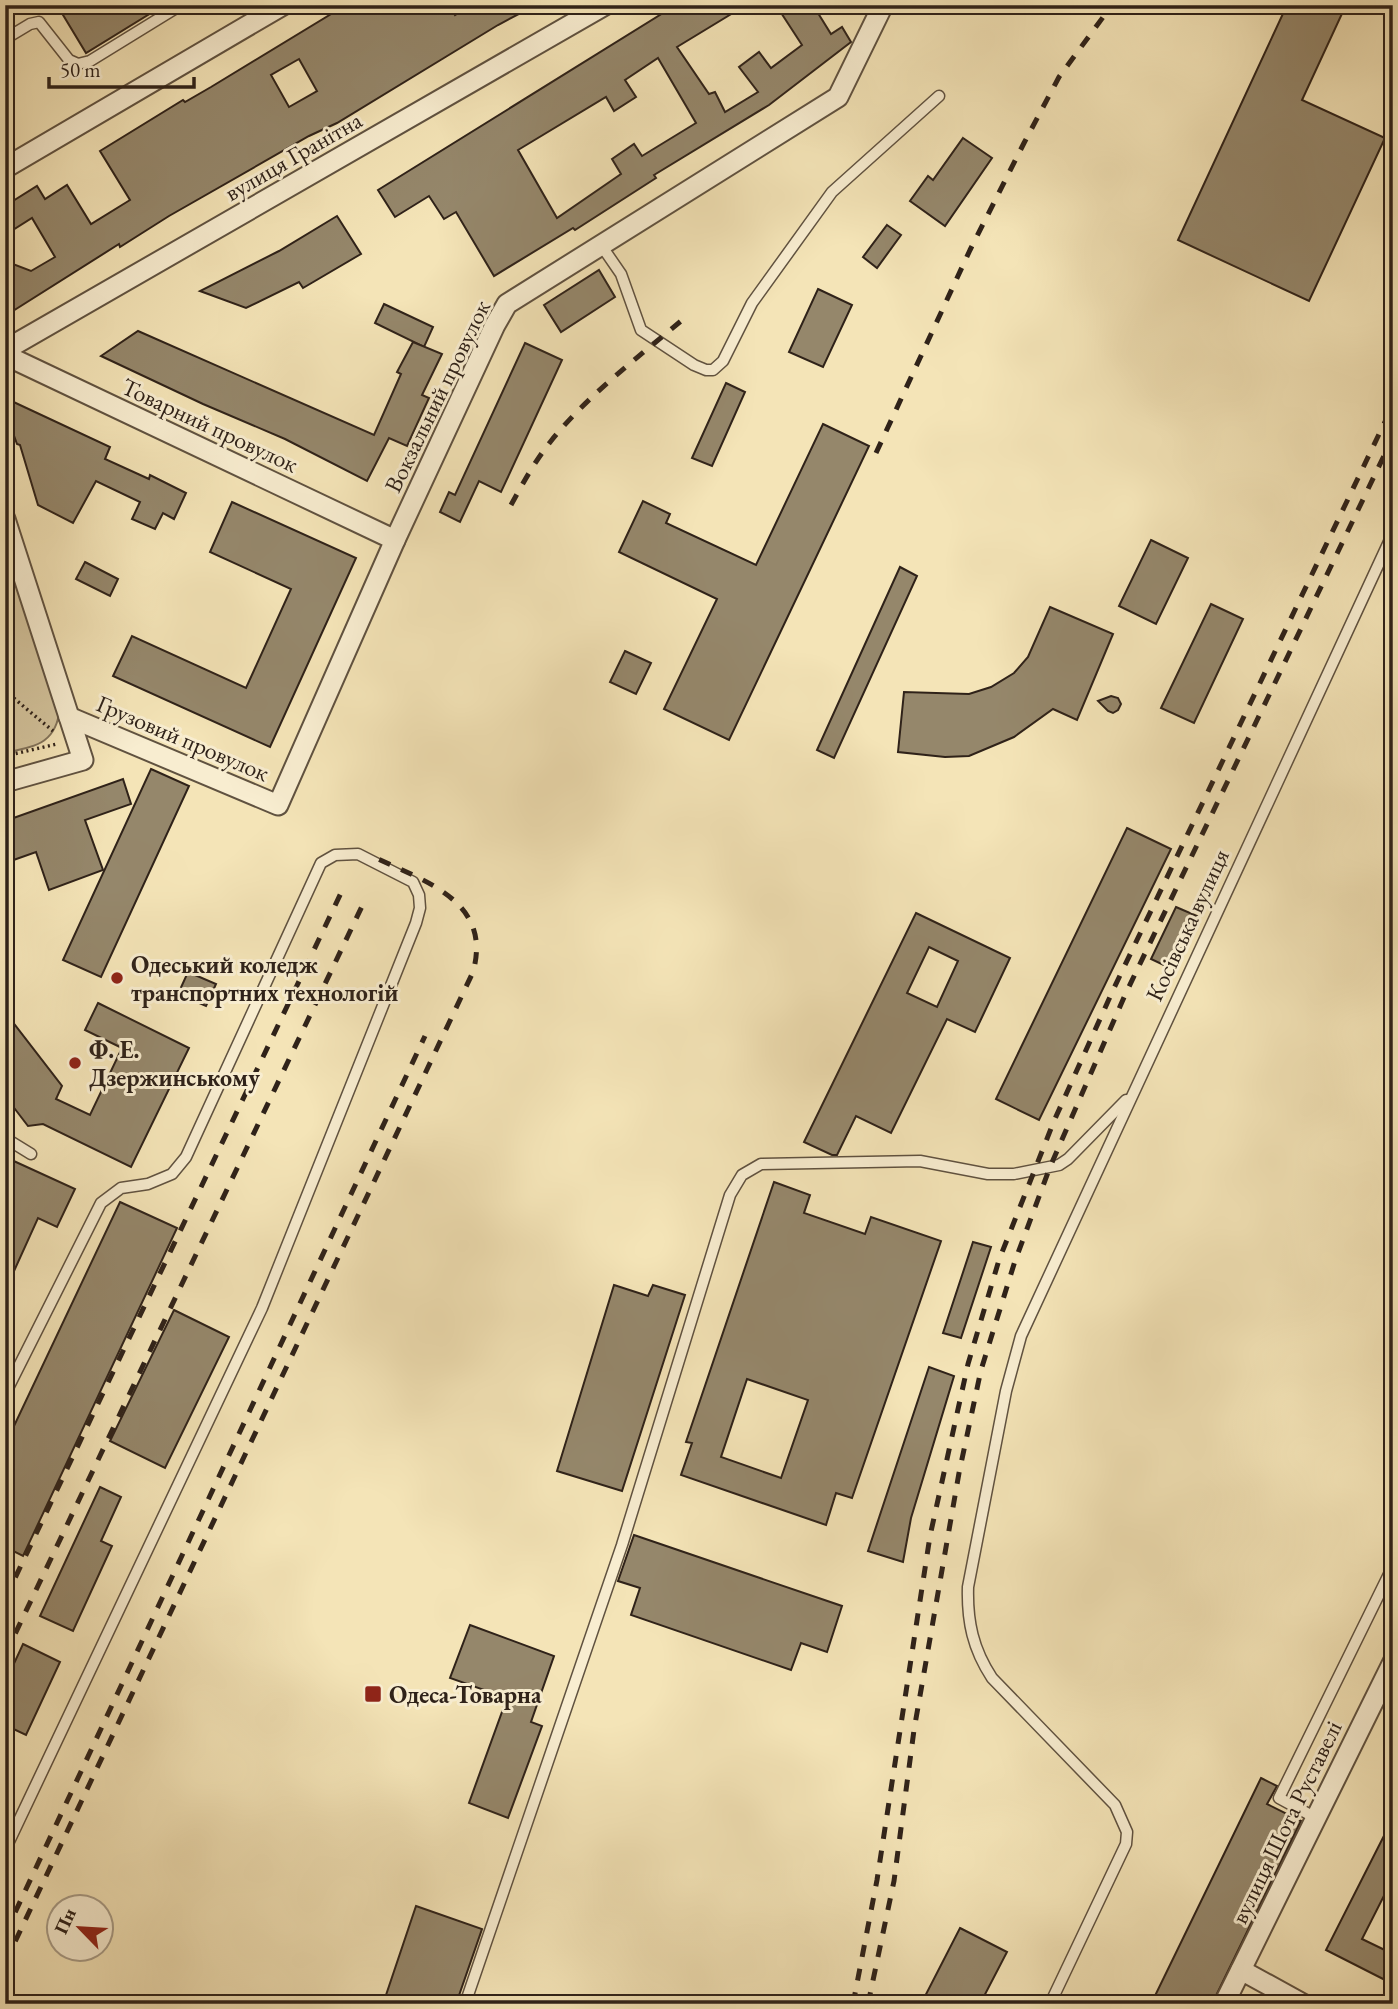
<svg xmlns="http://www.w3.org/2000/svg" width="1398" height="2009" font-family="'EB Garamond',serif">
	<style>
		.green { fill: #d3c39c; stroke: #81725a; stroke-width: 2 }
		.building { fill: #95876b; stroke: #2f2219; stroke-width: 2; fill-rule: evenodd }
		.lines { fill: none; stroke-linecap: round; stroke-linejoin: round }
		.service-casing { stroke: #605240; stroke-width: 13 }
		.minor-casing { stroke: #605240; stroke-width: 23 }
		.path { stroke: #2f2219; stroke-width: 3.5; stroke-dasharray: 2 3.5; stroke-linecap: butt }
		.service { stroke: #f8edd0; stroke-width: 10 }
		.minor { stroke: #f8edd0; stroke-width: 19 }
		.rail { stroke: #2f2219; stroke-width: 5; stroke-dasharray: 12 12; stroke-linecap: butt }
		.poi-dot { fill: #8f2418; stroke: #f8edd0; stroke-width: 2.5 }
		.labels { text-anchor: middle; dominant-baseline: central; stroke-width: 6; stroke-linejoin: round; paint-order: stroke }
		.street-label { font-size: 24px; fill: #2f2219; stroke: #f8edd0 }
		.poi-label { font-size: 24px; font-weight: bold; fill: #2f2219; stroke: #f8edd0; text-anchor: start }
	</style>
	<rect width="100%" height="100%" fill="#f4e4b7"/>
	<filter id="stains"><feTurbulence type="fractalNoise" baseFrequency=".00286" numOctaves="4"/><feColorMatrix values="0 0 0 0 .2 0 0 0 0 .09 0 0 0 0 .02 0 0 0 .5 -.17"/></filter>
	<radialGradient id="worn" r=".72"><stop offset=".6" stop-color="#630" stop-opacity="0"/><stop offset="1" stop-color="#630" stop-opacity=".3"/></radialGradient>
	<path class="green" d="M5 542 60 708C56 744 36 746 5 753Z"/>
	<g class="building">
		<path d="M57 5H164L86 53Z"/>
		<path d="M346 5H449L455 15 471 5H536L498 25 337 123 309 136 169 216 120 247 119 244 5 316V261L31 271 55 257 32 218 5 235V206L37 186 45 199 67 185 91 224 130 200 100 151 183 100 185 102 211 87ZM299 59 317 91 289 107 271 75Z"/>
		<path d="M676 5H746L677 47 709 94 715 92 725 112 758 92 739 67 759 52 771 68 802 45 776 5H813L831 34 842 27 851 42 769 105 654 175 656 178 575 230 573 228 494 276 456 212 444 219 429 196 395 217 378 190ZM658 58 696 123 642 156 634 144 612 159 621 174 557 218 518 150 606 97 614 111 636 97 625 80Z"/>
		<path d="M1287 5H1346L1302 100 1385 138 1309 301 1178 240Z"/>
		<path d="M963 138 992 158 945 226 910 201 928 176 933 180Z"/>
		<path d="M337 216 361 254 303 288 299 282 246 308 200 291 279 251Z"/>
		<path d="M887 225 901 235 877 268 863 257Z"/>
		<path d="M599 270 615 297 561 332 544 305Z"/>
		<path d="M818 289 852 305 823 367 789 352Z"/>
		<path d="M384 304 433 327 424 347 375 323Z"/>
		<path d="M138 331 374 435 401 374 397 372 413 342 442 354 422 395 429 398 407 446 389 438 367 481 285 439 203 404 101 356Z"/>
		<path d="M525 343 562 360 501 492 479 481 460 522 440 512 449 492 455 495Z"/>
		<path d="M726 383 745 392 712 466 692 458Z"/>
		<path d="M5 398 110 447 105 459 149 479 150 475 186 493 174 519 163 513 155 529 132 519 140 502 96 481 73 523 38 505 20 445 17 444 5 411Z"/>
		<path d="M823 424 869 446 729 740 664 709 717 599 619 552 643 501 670 514 666 523 756 565Z"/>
		<path d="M232 502 356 558 270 747 113 676 132 636 246 688 291 589 210 552Z"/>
		<path d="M1151 540 1188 558 1156 624 1119 606Z"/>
		<path d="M85 562 118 579 110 596 76 579Z"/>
		<path d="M900 567 917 576 834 758 817 750Z"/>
		<path d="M1211 604 1243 619 1194 723 1161 708Z"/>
		<path d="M1050 607 1113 634 1077 720 1053 709 1014 737 969 756 945 757 898 752 904 692 969 694 991 687 1014 673 1028 657Z"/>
		<path d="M625 651 651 663 636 694 610 682Z"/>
		<path d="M1111 696 1118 698 1121 704 1118 710 1113 713 1108 711 1098 701Z"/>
		<path d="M151 769 189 786 101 977 63 960Z"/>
		<path d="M123 779 131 804 85 820 103 870 49 890 36 852 5 863V821Z"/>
		<path d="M1127 828 1171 849 1039 1120 996 1099Z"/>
		<path d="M1176 907 1197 916 1172 969 1151 959Z"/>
		<path d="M916 913 1010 958 975 1032 947 1019 891 1133 856 1116 837 1155H832L804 1142ZM929 947 958 961 937 1007 907 993Z"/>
		<path d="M188 972 216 984 206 1006 178 994Z"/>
		<path d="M98 1003 189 1048 131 1167 43 1124 28 1126 5 1096V1012L62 1086 56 1099 90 1115 122 1048 85 1030Z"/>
		<path d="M5 1157 75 1189 57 1227 38 1218 5 1291Z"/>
		<path d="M774 1182 810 1195 804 1213 865 1234 871 1217 941 1241 852 1498 836 1493 826 1525 681 1475 692 1443 686 1442ZM747 1379 808 1400 781 1478 721 1457Z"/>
		<path d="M120 1202 177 1228 23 1556 5 1547V1445Z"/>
		<path d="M973 1242 991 1247 961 1338 943 1333Z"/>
		<path d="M614 1285 648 1296 653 1285 685 1295 622 1491 557 1471Z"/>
		<path d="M174 1310 229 1337 165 1468 110 1441Z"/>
		<path d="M929 1367 954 1376 911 1518 903 1562 868 1551Z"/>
		<path d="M100 1487 121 1497 101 1541 112 1546 73 1631 40 1616Z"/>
		<path d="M634 1535 842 1606 827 1652 801 1643 791 1670 631 1615 640 1588 618 1581Z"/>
		<path d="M470 1625 554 1656 531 1722 542 1726 508 1818 469 1803 507 1698 450 1678Z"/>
		<path d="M23 1644 60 1662 26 1735 5 1725V1683Z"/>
		<path d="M1261 1778 1277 1786 1267 1804 1301 1821 1212 2004H1151Z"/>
		<path d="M1393 1818V1878L1362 1939 1393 1954V1984L1326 1950Z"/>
		<path d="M416 1906 482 1929 456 2004H383Z"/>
		<path d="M960 1928 1007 1952 980 2004H921Z"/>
	</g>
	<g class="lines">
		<defs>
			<g id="service">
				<path d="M5 39 30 24 39 22 69 60 78 64 90 61 181 5"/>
				<path d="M601 245 621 274 641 330 694 365 706 370H713L723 361 752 303 832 192 939 96"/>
				<path d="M5 1138 31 1154"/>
				<path d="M5 1394 101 1203 121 1188 148 1184 172 1174 186 1157 321 863 335 855 358 854 413 882 419 895 420 908 416 923 262 1308 5 1850"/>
				<path d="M1316 1818 1279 1798 1393 1566"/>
				<path d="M465 2004 622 1545 730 1195 742 1175 761 1164 920 1161 988 1174H1014L1059 1165 1068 1159 1126 1100"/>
				<path d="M1050 2004 1126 1844 1127 1832 1115 1805 992 1678C973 1649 967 1622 968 1587L1006 1391 1021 1336 1393 533"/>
			</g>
			<g id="minor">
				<path d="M5 168 283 5"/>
				<path d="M5 350 605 5"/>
				<path d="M5 355 395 540"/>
				<path d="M5 519 83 760 5 782"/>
				<path d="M69 717 278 805 395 540 495 325 507 304 838 97 883 5"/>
				<path d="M1241 1970 1303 2004"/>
				<path d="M1224 2004 1393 1662"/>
			</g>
		</defs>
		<use href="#service" class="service-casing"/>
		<use href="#minor" class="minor-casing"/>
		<g class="path">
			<path d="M5 673 10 695 53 731"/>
			<path d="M5 756 57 744"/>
		</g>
		<use href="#service" class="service"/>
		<use href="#minor" class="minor"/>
		<g class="rail">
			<path d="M876 453 970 250 1024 143 1059 77 1112 5"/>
			<path d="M511 505C523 483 535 461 551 441 588 395 636 359 681 321"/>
			<path d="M5 1599 341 893"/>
			<path d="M5 1655 365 900"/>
			<path d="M5 1934 425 1036"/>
			<path d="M5 1963 473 972C493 900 423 881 372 856"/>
			<path d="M853 2004 877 1880 930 1536 968 1364 999 1260 1054 1121 1114 988 1393 405"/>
			<path d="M868 2004 894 1881 914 1730 959 1473 981 1370 1015 1261 1050 1167 1125 995 1393 437"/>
		</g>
	</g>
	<g class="poi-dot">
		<circle cx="117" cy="978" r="7"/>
		<circle cx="75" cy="1063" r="7"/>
		<rect x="364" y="1685" width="18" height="18" rx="3.5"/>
	</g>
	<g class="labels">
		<g class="street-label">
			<text transform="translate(293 156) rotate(-30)">вулиця Гранітна</text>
			<text transform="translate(437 396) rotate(-64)">Вокзальний провулок</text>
			<text transform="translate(210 425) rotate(25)">Товарний провулок</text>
			<text transform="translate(183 738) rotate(23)">Грузовий провулок</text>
			<text transform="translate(1187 925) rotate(-65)">Косівська вулиця</text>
			<text transform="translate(1286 1822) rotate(-64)">вулиця Шота Руставелі</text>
		</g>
		<g class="poi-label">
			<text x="131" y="964">Одеський коледж<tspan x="131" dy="28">транспортних технологій</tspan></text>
			<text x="89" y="1049">Ф. Е.<tspan x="89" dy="28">Дзержинському</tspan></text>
			<text x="389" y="1694">Одеса-Товарна</text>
		</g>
	</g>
	<rect width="1398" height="2009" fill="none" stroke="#f4e4b7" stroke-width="28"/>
	<rect x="7" y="7" width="1384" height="1995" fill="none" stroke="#2f2219" stroke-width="3.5"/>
	<rect x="14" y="14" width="1370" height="1981" fill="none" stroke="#2f2219" stroke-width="2"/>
	<g transform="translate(80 1928) rotate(295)"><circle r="33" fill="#f8edd0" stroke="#a89c87" stroke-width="2"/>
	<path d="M0-5L12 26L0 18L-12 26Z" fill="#8f2418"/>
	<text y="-10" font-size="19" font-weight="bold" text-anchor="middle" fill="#2f2219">Пн</text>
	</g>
	<path d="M49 77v10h145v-10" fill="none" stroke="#2f2219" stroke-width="3.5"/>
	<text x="60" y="77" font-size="21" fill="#2f2219" stroke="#f8edd0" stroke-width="5" paint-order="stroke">50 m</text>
	<rect width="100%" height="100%" filter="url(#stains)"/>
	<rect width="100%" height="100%" fill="url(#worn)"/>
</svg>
